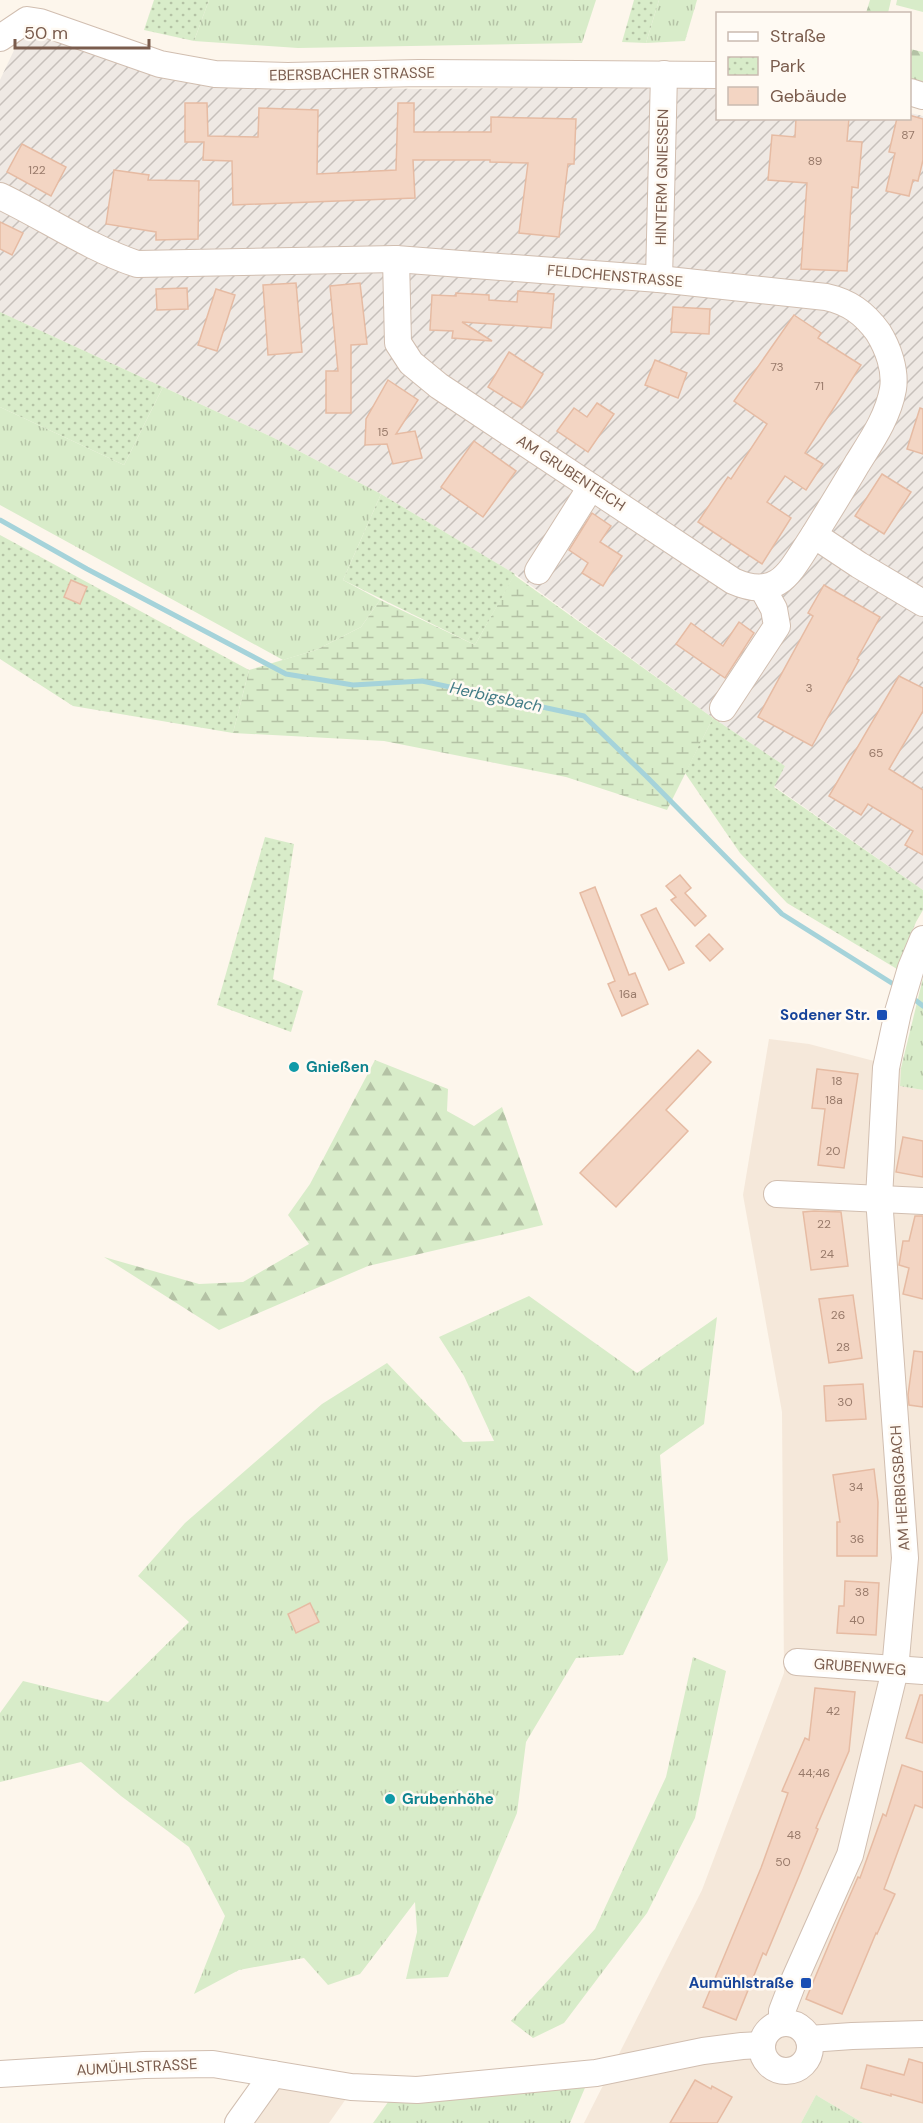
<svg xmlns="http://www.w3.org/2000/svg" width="923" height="2123" font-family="'DM Sans',sans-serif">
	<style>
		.residential { fill: #f5e8da }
		.industrial { fill: url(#industrial-furrows) }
		.grass { fill: url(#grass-tufts) }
		.forest { fill: url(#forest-firs) }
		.wetland { fill: url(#wetland-marsh) }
		.park { fill: url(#park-dots) }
		.pitch { fill: #d8ecc9 }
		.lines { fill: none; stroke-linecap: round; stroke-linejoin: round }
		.stream { stroke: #a5d3da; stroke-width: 5 }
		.building { fill: #f3d5c3; stroke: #e6bba3; stroke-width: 1.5 }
		.minor-casing { stroke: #d1beb0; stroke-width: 28 }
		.minor { stroke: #fff; stroke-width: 26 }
		.transit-dot { fill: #1a4fb4; stroke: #fffaf3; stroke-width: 2 }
		.culture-dot { fill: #0f9aa8; stroke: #fffaf3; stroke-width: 2 }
		.labels { text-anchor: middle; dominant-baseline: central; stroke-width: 5; stroke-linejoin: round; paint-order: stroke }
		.number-label { font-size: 12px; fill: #987a6a }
		.street-label { font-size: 15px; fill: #7a5c4d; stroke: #fffaf3 }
		.transit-label { font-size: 15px; font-weight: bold; fill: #164399; stroke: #fffaf3; text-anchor: end }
		.culture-label { font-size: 15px; font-weight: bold; fill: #0d838f; stroke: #fffaf3; text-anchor: start }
		.water-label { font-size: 16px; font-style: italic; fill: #437c86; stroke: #fffaf3 }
	</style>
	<defs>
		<pattern id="industrial-furrows" width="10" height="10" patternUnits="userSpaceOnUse" patternTransform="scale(1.5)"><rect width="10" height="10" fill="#efe9e4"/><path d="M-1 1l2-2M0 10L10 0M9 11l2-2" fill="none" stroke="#c7c0bb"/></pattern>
		<pattern id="grass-tufts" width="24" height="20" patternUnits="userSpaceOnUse" patternTransform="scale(1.5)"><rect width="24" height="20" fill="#d8ecc9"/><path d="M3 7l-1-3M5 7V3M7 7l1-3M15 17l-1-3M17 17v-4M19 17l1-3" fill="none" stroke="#b4c2a5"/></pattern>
		<pattern id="forest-firs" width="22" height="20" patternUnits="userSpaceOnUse" patternTransform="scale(1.5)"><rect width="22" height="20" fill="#d8ecc9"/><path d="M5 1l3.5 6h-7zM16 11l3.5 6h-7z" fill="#b4c2a5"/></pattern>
		<pattern id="wetland-marsh" width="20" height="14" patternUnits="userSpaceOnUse" patternTransform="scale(1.5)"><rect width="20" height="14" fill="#d8ecc9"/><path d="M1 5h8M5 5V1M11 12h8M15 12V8" fill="none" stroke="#b4c2a5"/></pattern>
		<pattern id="park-dots" width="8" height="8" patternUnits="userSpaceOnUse" patternTransform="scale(1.5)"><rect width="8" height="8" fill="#d8ecc9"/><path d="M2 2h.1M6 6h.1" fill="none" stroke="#b4c2a5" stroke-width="1.8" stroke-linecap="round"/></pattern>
	</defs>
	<rect width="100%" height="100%" fill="#fdf6ec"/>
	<g class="residential">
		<path d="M769 1039 809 1044 901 1068 900 1086 923 1090V2123H863L816 2095 801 2123H584L702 1890 784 1673 782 1412 743 1195Z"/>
		<path d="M275 2084 348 2096 329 2123H248Z"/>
	</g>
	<path class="industrial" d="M23 31 165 75 224 84 418 89 717 86 718 118H910V113L923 116V890L774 786 785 766 713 718 515 574 381 494 274 438 0 312V80Z"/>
	<g class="grass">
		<path d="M209 0H596L582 43 298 48 194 41Z"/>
		<path d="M659 0H697L685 41 646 43Z"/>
		<path d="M163 387 274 438 381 494 343 580 380 600 361 627 316 650 283 660 0 505V407L124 465Z"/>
		<path d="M923 978V1090L900 1086 901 1068Z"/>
		<path d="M529 1296 637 1373 717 1317 704 1424 660 1455 668 1560 623 1655 576 1658 526 1742 517 1813 448 1977 406 1979 417 1932 415 1902 360 1974 328 1985 304 1958 239 1970 194 1994 225 1916 189 1847 121 1796 81 1762 0 1782V1713L23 1681 108 1702 189 1622 138 1576 185 1523 322 1404 387 1363 463 1442 494 1441 464 1376 439 1337Z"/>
		<path d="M693 1657 726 1671 695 1818 647 1913 564 2023 533 2038 511 2021 595 1929 666 1777Z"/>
		<path d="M587 2083 570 2123H373L391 2098Z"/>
		<path d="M816 2095 863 2123H801Z"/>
	</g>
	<g class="forest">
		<path d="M870 0H891L888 13H866Z"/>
		<path d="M910 49 923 52V85L910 82Z"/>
		<path d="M375 1060 448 1089 447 1111 474 1126 502 1107 543 1225 368 1266 219 1330 104 1257 199 1284 243 1282 309 1244 288 1215 310 1184Z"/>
	</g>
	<path class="wetland" d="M514 575 713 718 667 810 566 777 384 741 233 733 249 670 316 650 361 627 380 600 475 645Z"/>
	<g class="park">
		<path d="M154 0H209L194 41 144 30Z"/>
		<path d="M634 0H659L646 43 622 42Z"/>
		<path d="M0 312 163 387 124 465 0 407Z"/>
		<path d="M381 494 515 574 475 645 343 580Z"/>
		<path d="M0 535 249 670 233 733 73 706 0 659Z"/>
		<path d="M713 718 785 766 774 787 923 890V910L916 922 897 969 787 903 740 853 685 773Z"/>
		<path d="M265 837 294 844 273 979 303 991 291 1032 217 1005Z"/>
	</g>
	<path class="pitch" d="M897 0H923V12L896 5Z"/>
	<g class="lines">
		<g class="stream">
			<path d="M0 520 87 569 286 674 353 685 422 681 584 716 647 777 782 914 898 987"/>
			<path d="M910 996 923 1006"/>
		</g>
	</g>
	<g class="building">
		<path d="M185 103H207L208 136 258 137 259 108 318 110 317 174 396 170 398 103H414V132H491V117L576 119 574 164H568L559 237 519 233 528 163 490 162V160H413L415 198 233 205 232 161 203 160 204 142H185Z"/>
		<path d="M909 115 923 119V160L918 181 913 180 909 196 886 191 895 153 889 152 897 118H909Z"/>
		<path d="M796 118H849L847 141 862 142 858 188 852 187 847 271 801 269 807 183 768 180 772 135 795 137Z"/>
		<path d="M22 144 66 167 51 196 7 172Z"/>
		<path d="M114 170 149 175 148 180 199 181 198 239 156 240V232L106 224Z"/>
		<path d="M0 222 23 233 12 255 0 249Z"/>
		<path d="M296 283 302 352 268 355 263 285Z"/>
		<path d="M360 283 367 344 351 345V413H326V371H338L330 286Z"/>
		<path d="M187 288 188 309 157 310 156 289Z"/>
		<path d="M216 289 235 295 217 351 198 345Z"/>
		<path d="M518 291 554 294 551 328 462 322 492 341 452 338 453 331 430 330 432 295 456 296V293L489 295V300L517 302Z"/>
		<path d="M673 307 710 309 709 334 671 332Z"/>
		<path d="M794 315 821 333 818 338 861 365 805 453 823 464 806 490 785 476 767 502 791 518 762 564 698 522 728 477 731 479 767 424 734 401Z"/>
		<path d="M509 352 543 374 522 408 488 387Z"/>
		<path d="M655 360 687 373 678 398 645 385Z"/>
		<path d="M388 380 418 400 396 434 415 431 422 458 393 464 387 444 365 445 366 419Z"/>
		<path d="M597 403 614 414 588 452 557 431 574 408 587 417Z"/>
		<path d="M920 408 923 409V454L907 449Z"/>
		<path d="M474 441 516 471 483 517 441 487Z"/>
		<path d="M882 474 911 492 884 534 855 516Z"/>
		<path d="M592 513 611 526 600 542 622 556 603 586 582 573 588 563 569 550Z"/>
		<path d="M71 580 87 587 80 604 64 597Z"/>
		<path d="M824 585 880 617 857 659 859 660 812 746 758 717 813 616 808 613Z"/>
		<path d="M739 622 754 633 725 678 676 644 691 623 723 646Z"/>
		<path d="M899 676 923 688V711L889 769 923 790V855L905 845 913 831 868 804 861 815 829 796Z"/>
		<path d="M680 875 691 888 685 893 706 916 695 926 671 900 676 897 666 886Z"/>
		<path d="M595 887 629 975 635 973 648 1004 622 1016 608 984 615 981 580 893Z"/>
		<path d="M656 908 684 963 669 970 641 915Z"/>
		<path d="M709 934 723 949 710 961 696 946Z"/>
		<path d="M698 1050 711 1062 666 1110 688 1131 616 1207 580 1173Z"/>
		<path d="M817 1069 858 1074 844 1168 818 1165 825 1109 812 1108Z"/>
		<path d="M903 1137 923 1141V1177L896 1172Z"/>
		<path d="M814 1211 841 1212 848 1266 811 1270 803 1212Z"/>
		<path d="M915 1216H923V1299L903 1294 909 1268 899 1265 903 1241H909Z"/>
		<path d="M853 1295 862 1358 829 1363 819 1299Z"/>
		<path d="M914 1351 923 1352V1407L909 1405 908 1395Z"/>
		<path d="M863 1384 866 1419 826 1421 824 1386Z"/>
		<path d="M874 1469 878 1502 877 1556H837V1522H840L833 1475Z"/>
		<path d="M845 1581 879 1583 876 1635 837 1633 839 1606H844Z"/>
		<path d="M310 1603 319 1622 296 1633 288 1614Z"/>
		<path d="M815 1688 855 1692 849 1751 816 1828 818 1829 799 1876 766 1955 763 1953 736 2020 703 2007 761 1868 788 1793 782 1791 805 1738 809 1740Z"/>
		<path d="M920 1695H923V1743L906 1738Z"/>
		<path d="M902 1765 923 1772V1808L915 1805 884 1889 895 1894 877 1934 876 1933 842 2014 806 1999 840 1918 858 1877 860 1878 883 1814 886 1816Z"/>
		<path d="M909 2059 923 2063V2103L891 2094V2096L861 2088 867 2065 904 2075Z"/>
		<path d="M695 2080 711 2089 712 2086 732 2097 717 2123H670Z"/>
	</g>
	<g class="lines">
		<defs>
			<g id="minor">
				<path d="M0 38 27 20 40 22 160 64 215 74 288 76 419 73 718 75"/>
				<path d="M910 92 923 96"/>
				<path d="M0 196C46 218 89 248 137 264L396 259 659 279 826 297C849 302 864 313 878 332 888 348 896 370 893 389 888 417 872 440 857 464 843 488 828 512 814 535L859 565 923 603"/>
				<path d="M396 259 398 343 411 363 439 386 733 581C780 602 791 569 814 535"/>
				<path d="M659 279 664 74"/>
				<path d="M538 571 591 487"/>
				<path d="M723 708 777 626 774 609 763 589"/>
				<path d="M777 1194 923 1201"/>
				<path d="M797 1662 923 1671"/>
				<circle cx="786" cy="2047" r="24"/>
				<path d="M782 2023V2011L792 1985 850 1855 895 1670 905 1558 879 1198 886 1068 898 1012 911 968 923 939"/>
				<path d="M809 2039 852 2036 923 2034"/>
				<path d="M0 2074 144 2065 213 2064 351 2087 417 2090 596 2073 703 2051 742 2046 762 2045"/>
				<path d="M238 2123 273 2074"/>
			</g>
		</defs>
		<use href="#minor" class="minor-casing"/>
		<use href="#minor" class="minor"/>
	</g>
	<g class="transit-dot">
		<rect x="876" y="1009" width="12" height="12" rx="3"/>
		<rect x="800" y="1977" width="12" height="12" rx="3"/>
	</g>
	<g class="culture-dot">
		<circle cx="294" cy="1067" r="6"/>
		<circle cx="390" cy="1799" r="6"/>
	</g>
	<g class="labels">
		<g class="number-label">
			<text x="908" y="135">87</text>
			<text x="815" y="161">89</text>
			<text x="37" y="170">122</text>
			<text x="777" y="367">73</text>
			<text x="819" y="386">71</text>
			<text x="383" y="432">15</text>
			<text x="809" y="688">3</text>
			<text x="876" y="753">65</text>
			<text x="628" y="994">16a</text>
			<text x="837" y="1081">18</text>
			<text x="834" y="1100">18a</text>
			<text x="833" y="1151">20</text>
			<text x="824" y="1224">22</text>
			<text x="827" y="1254">24</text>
			<text x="838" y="1315">26</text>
			<text x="843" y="1347">28</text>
			<text x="845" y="1402">30</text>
			<text x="856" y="1487">34</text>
			<text x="857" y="1539">36</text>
			<text x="862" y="1592">38</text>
			<text x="857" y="1620">40</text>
			<text x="833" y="1711">42</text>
			<text x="814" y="1773">44;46</text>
			<text x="794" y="1835">48</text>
			<text x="783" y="1862">50</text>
		</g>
		<g class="street-label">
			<text transform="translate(352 74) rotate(-1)">EBERSBACHER STRASSE</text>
			<text transform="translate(662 177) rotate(-89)">HINTERM GNIESSEN</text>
			<text transform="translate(615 276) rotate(5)">FELDCHENSTRASSE</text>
			<text transform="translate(571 473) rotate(33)">AM GRUBENTEICH</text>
			<text transform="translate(900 1488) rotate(-94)">AM HERBIGSBACH</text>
			<text transform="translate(860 1667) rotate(4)">GRUBENWEG</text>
			<text transform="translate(137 2067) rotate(-3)">AUMÜHLSTRASSE</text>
		</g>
		<g class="transit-label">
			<text x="870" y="1015">Sodener Str.</text>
			<text x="794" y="1983">Aumühlstraße</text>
		</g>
		<g class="culture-label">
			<text x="306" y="1067">Gnießen</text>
			<text x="402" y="1799">Grubenhöhe</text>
		</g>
		<g class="water-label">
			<text transform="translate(496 697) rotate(12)">Herbigsbach</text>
		</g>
	</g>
	<rect x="716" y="12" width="195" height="108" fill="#fffaf3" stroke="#cabbb1" stroke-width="1.5"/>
	<rect x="728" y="32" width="30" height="9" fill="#ffffff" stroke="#cabbb1" stroke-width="1.5"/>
	<text x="770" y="42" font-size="18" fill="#7a5c4d">Straße</text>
	<rect x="728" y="57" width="30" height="18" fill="url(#park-dots)" stroke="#cabbb1" stroke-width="1.5"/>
	<text x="770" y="72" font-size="18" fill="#7a5c4d">Park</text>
	<rect x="728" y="87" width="30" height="18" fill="#f3d5c3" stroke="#cabbb1" stroke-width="1.5"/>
	<text x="770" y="102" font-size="18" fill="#7a5c4d">Gebäude</text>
	<path d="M15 39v9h134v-9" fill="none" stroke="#7a5c4d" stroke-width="3"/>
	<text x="24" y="39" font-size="18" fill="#7a5c4d" stroke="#fffaf3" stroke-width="4.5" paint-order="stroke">50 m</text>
</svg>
